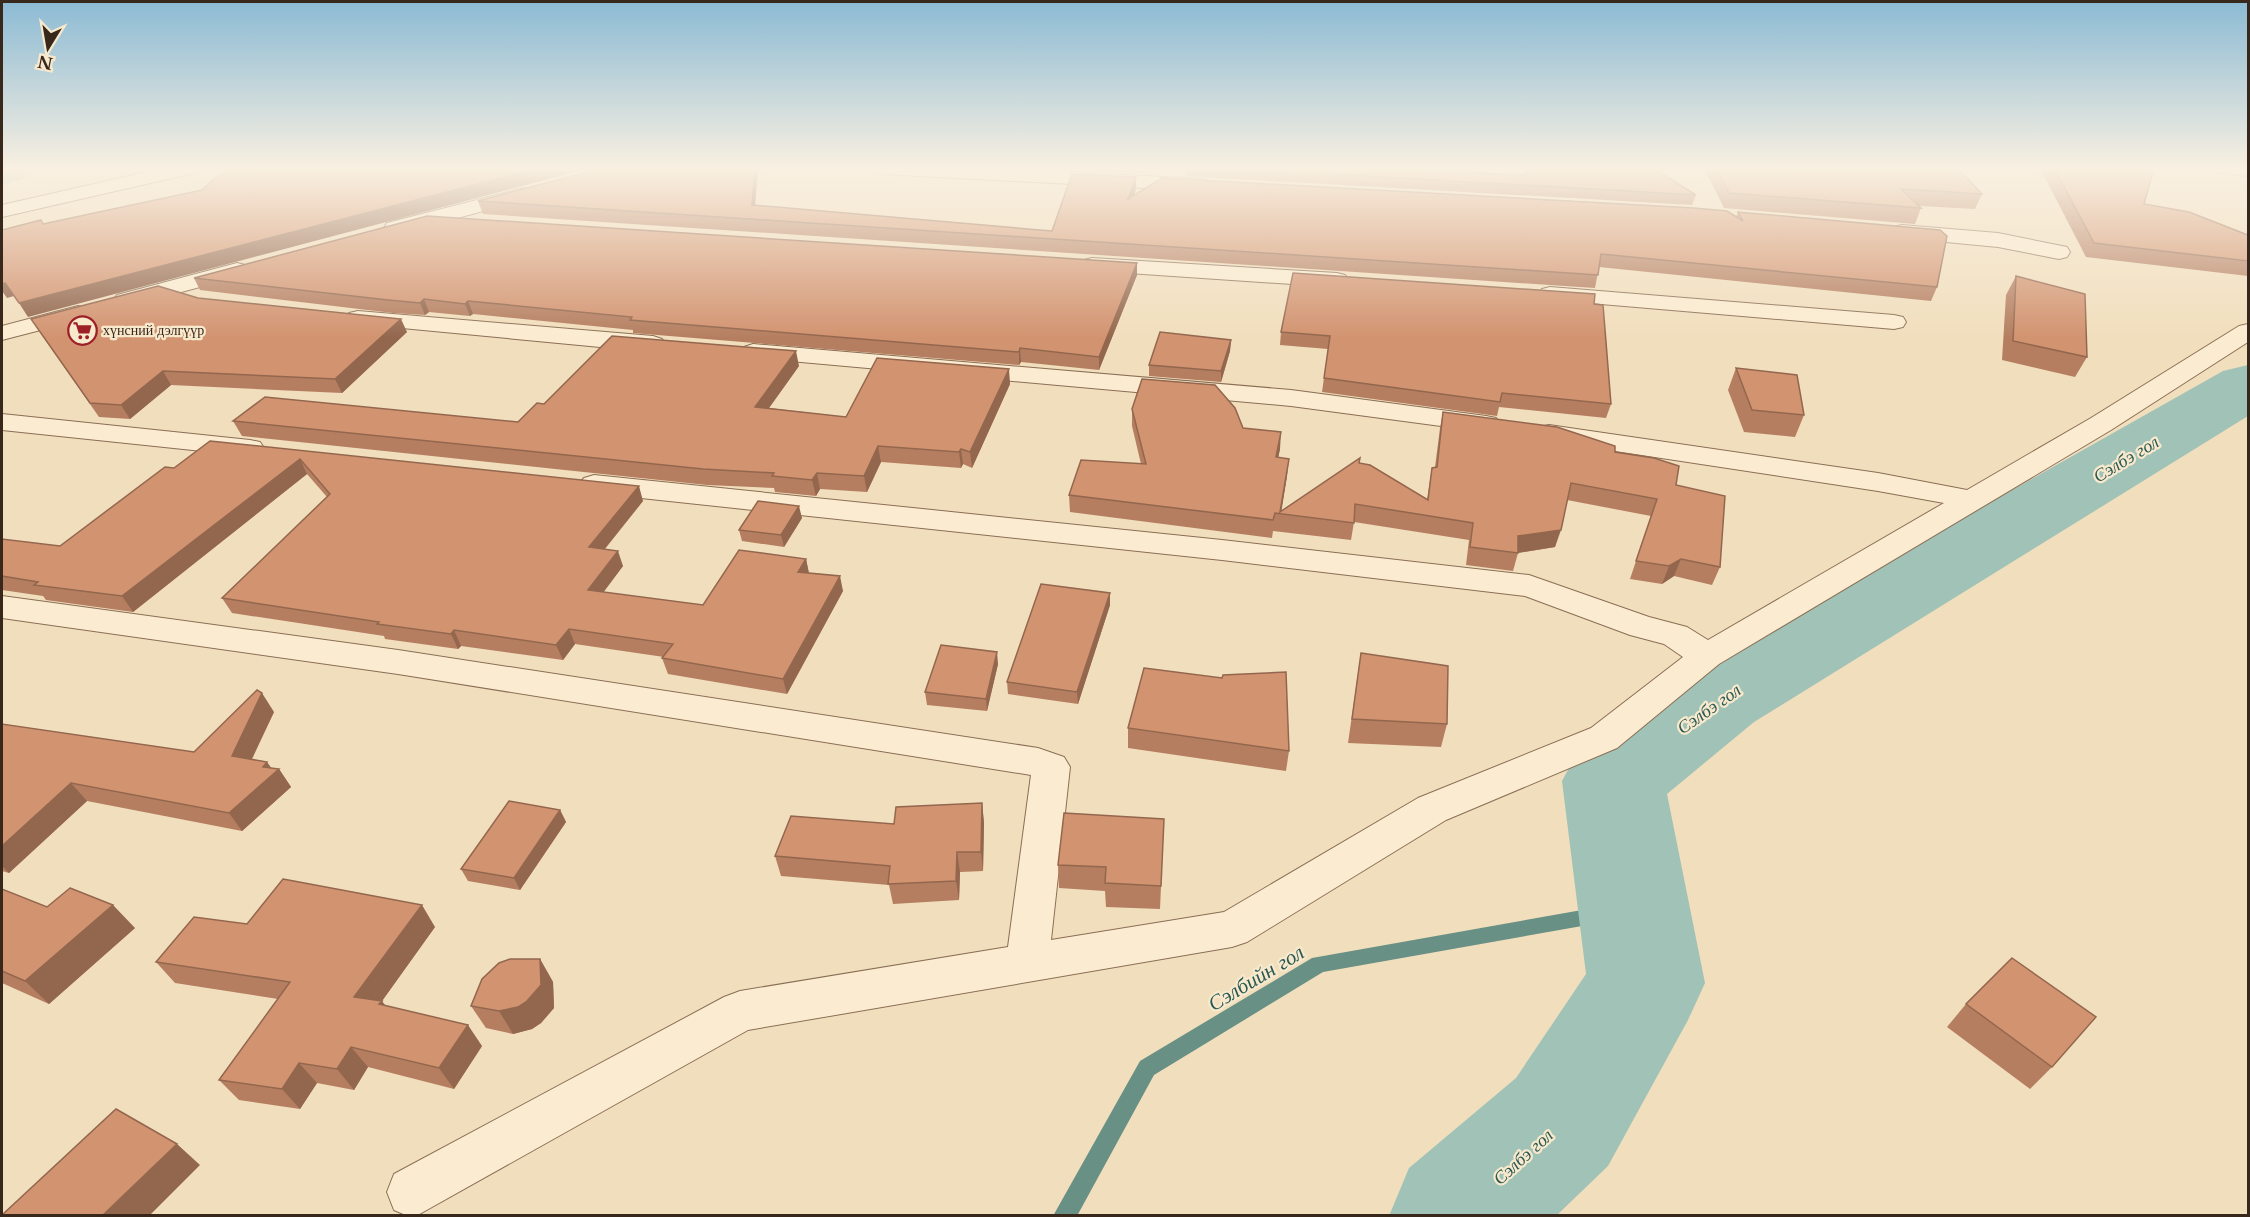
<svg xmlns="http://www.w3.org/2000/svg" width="2250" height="1217" font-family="'Libre Baskerville',serif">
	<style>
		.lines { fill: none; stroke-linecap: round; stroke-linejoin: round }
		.stream { fill: #689084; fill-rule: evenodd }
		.river { fill: #a1c2b6; fill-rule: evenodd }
		.minor-casing { stroke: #8a6e55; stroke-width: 2 }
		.minor { fill: #fbecd1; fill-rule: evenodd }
		.wall { fill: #b57e60 }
		.shaded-wall { fill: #93674e }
		.building { fill: #d29370; stroke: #93674e; stroke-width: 1.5 }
		.labels { text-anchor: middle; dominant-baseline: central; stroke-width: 4.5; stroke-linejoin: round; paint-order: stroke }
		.far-poi-label { font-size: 14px; fill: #38271b; stroke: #f8e9cd; text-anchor: start }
		.water-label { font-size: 18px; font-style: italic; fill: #295953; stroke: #f8e9cd }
		.near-water-label { font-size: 21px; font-style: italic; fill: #295953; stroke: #f8e9cd }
	</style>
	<rect width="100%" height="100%" fill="#f1debd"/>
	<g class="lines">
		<path class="stream" d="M1633 901 1640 903 1642 909 1640 915 1633 917 1323 972 1154 1075 1077 1216H1053L1140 1061 1312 958Z"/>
		<g class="river">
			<path d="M2 168H31L23 179 2 185Z"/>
			<path d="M2248 365V416L1754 722 1667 794 1705 983 1688 1020 1608 1166 1556 1216H1389L1409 1168 1516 1078 1586 974 1562 781 1577 753 1686 674 2223 371Z"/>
		</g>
		<defs>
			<g id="minor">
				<path d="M164 168H200L197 172 190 174 2 217V205Z"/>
				<path d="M873 168H996L1201 179 1208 181 1211 185 1208 189 1201 191 883 174 876 172Z"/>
				<path d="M2213 168H2248V176L2216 172Z"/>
				<path d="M524 188 531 190 534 194 531 198 395 235 387 233 384 228 387 223Z"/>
				<path d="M1902 225 1998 233 2067 247 2070 252 2067 257 2059 259 1998 247 1894 237 1891 232 1894 227Z"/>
				<path d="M1092 258 1337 273 1345 275 1349 280 1345 285 1337 287 1084 270 1081 265 1084 260Z"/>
				<path d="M237 263 245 265 249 270 245 275 125 307 117 305 113 300 117 295Z"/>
				<path d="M1550 287 1894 315 1903 317 1906 322 1903 327 1894 329 1542 299 1538 294 1542 289Z"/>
				<path d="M78 306 87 308 90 313 87 318 2 340V326Z"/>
				<path d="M358 311 653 336 662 339 666 344 662 349 653 352 349 323 346 318 349 313Z"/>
				<path d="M2248 324V342L2111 430 1719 664 1617 748 1446 820 1247 942 1232 947 748 1030 416 1216H408L394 1210 387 1192 394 1174 724 997 740 991 1008 947 1031 775 398 674 2 618V596L398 650 1038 748 1064 757 1070 767 1051 940 1224 912 1418 798 1591 728 1683 657 1664 644 1630 635 1525 596 1222 560 594 493 584 490 579 484 584 478 594 475 1222 540 1529 575 1649 617 1687 627 1708 640 1944 503 1878 491 1549 441 1539 439 1535 433 1539 427 1549 425 1878 473 1967 490 2091 418 2239 326Z"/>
				<path d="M753 344 1291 390 1486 416 1496 418 1500 424 1496 430 1486 432 1291 406 744 357 740 352 744 347Z"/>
				<path d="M2 414 250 440 260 442 264 448 260 454 250 456 2 430Z"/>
			</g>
		</defs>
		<use href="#minor" class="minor-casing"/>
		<use href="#minor" class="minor"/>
	</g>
	<g class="wall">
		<path d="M1077 168H1144L1142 173 1078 170Z"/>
		<path d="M1187 168H1427L1429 171 1524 175 1523 168H1653L1696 195 1692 205 1187 176Z"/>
		<path d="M1704 168H1957L1982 194 1975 209 1919 206 1921 208 1915 224 1724 208Z"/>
		<path d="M2043 168H2084L2144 204 2248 235V276L2086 257 2041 170Z"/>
		<path d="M758 169 755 205 1052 231 1136 177V189L1134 195 1736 217 1738 212 1937 287 1931 301 1599 267 1595 288 483 214 478 201Z"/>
		<path d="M1137 263V275L1099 370 1021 362 1019 365 633 333V330L473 314 470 316 429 312 425 315 393 313 200 290 194 278Z"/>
		<path d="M2016 276 2087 357 2075 377 2002 360 2006 295Z"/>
		<path d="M198 298 407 332 342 393 171 385 130 419 99 417 31 319Z"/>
		<path d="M1594 304 1611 404 1606 418 1499 407 1497 416 1322 392 1328 349 1280 345 1281 332Z"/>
		<path d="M1231 340 1230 351 1221 382 1149 376V365Z"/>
		<path d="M799 366 769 408 846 417 1010 384 972 468 963 464 961 468 881 462 867 492 820 489 816 496 775 492 774 488 707 485 242 436 233 421 518 422 544 404Z"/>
		<path d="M1736 368 1804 415 1795 437 1744 432 1728 390Z"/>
		<path d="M1132 409 1243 428 1280 449 1278 457 1287 476 1281 511 1359 463 1427 500 1432 468 1435 467 1440 428 1443 412 1615 452 1676 485 1720 567 1712 585 1674 576 1662 584 1630 579 1651 516 1567 500 1555 547 1518 553 1513 571 1466 565 1469 540 1354 522 1351 540 1273 531 1272 538 1070 512 1069 495 1141 464 1132 426Z"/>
		<path d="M210 441 643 501 605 549 623 566 603 592 703 605 806 559 809 573 843 591 787 694 668 674 662 658 664 657 575 644 563 660 461 646 458 649 385 639 384 636 232 613 222 598 327 497 307 474 133 612 46 600 43 596 2 590V539L60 546 174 468Z"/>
		<path d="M802 518 784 547 742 541 739 530Z"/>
		<path d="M1110 605 1078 704 1008 694 1007 682Z"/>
		<path d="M1361 653 1447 724 1441 747 1348 743Z"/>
		<path d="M998 664 987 711 927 705 925 692Z"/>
		<path d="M1222 678 1289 751 1286 771 1128 748V728Z"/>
		<path d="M274 712 251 759 271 768 279 769 291 787 242 831 87 801 9 873 2 871V724L194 752Z"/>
		<path d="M982 803 984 823 983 871 960 872 959 900 893 904 889 885 781 876 775 856 894 824Z"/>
		<path d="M560 810 566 822 520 890 468 881 461 869Z"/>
		<path d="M1164 819 1160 909 1106 907 1105 891 1059 888 1058 865Z"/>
		<path d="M2 889 47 907 135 928 49 1004 2 983Z"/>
		<path d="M247 924 435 927 382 1001 385 1006 482 1046 454 1089 368 1067 354 1090 317 1083 300 1109 239 1100 219 1080 278 999 175 983 156 962Z"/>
		<path d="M540 959 553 982 554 1008 541 1023 532 1029 513 1034 486 1028 471 1006Z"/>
		<path d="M1966 1004 2052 1067 2030 1089 1947 1027Z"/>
	</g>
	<g class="shaded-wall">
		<path d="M539 168H590L28 317 19 303Z"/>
		<path d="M755 168H758V169L754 217 752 205Z"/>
		<path d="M1136 177V189L1128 212V199Z"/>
		<path d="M1137 263V275L1099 370V357Z"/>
		<path d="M5 283 14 296 7 298 2 291V284Z"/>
		<path d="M424 299 429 312 425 315 420 303Z"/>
		<path d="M468 301 473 314 470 316 465 304Z"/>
		<path d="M401 319 407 332 342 393 335 379Z"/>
		<path d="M1231 340 1230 351 1221 382V371Z"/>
		<path d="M1020 348 1021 362 1019 365V352Z"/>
		<path d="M796 351 799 366 759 422 755 407Z"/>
		<path d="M1009 369 1010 384 972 468 970 452Z"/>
		<path d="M163 371 171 385 130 419 121 405Z"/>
		<path d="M1281 432 1280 449 1275 474 1276 457Z"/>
		<path d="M878 446 881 462 867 492 864 476Z"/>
		<path d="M961 449 963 464 961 468 959 452Z"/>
		<path d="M300 459 307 474 133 612 122 596Z"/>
		<path d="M1289 459 1287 476 1281 514H1280Z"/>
		<path d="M817 473 820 489 816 496 812 480Z"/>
		<path d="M639 486 643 501 594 562 589 547Z"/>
		<path d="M799 506 802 518 784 547 781 535Z"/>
		<path d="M1561 530 1555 547 1517 553 1518 536Z"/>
		<path d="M618 551 623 566 594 605 588 590Z"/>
		<path d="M806 559 809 574 798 572Z"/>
		<path d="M1681 559 1674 576 1662 584 1669 566Z"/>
		<path d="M840 576 843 591 787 694 783 679Z"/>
		<path d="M1110 593V605L1078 704 1077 692Z"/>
		<path d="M569 629 575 644 563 660 556 645Z"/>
		<path d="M454 630 461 646 458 649 451 634Z"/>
		<path d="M997 652 998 664 987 711 986 699Z"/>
		<path d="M262 693 274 712 245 774 232 756Z"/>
		<path d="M267 762 275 773 279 769 291 787 242 831 229 813Z"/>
		<path d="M71 783 87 801 9 873 2 866V846Z"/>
		<path d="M982 803 984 823 983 871 981 852Z"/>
		<path d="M560 810 566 822 520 890 514 878Z"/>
		<path d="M957 852 960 872 959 900 956 881Z"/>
		<path d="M113 905 135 928 49 1004 25 981Z"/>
		<path d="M422 905 435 927 382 1001 397 1022 354 997Z"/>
		<path d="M540 959 553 982 554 1008 541 1023 532 1029 513 1034 499 1011Z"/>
		<path d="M468 1025 482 1046 454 1089 439 1068Z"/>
		<path d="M351 1047 368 1067 354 1090 337 1069Z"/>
		<path d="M299 1063 317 1083 300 1109 282 1089Z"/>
		<path d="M177 1144 200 1165 150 1215H103Z"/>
	</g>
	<g class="building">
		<path d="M247 168H539L19 303 5 283 2 284V230L41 220 43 224 202 190 215 178 226 172Z"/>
		<path d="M603 168H755L752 205 1052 231 1072 174 1136 177 1128 199 1162 178 1694 208 1727 211 1743 221 1738 212 1940 230 1947 236 1937 287 1601 254 1598 275 478 201Z"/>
		<path d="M1227 168H1427L1429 171 1526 175V168H1653L1696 195Z"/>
		<path d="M1716 168H1957L1982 194 1901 189 1921 208 1729 193Z"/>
		<path d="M2054 168H2084L2100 173 2107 168H2139L2153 172 2144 204 2189 212 2248 235V261L2094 243Z"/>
		<path d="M427 216 1137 263 1099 357 1020 348 1019 352 630 320 632 317 468 301 465 304 424 299 420 303 388 300 194 278Z"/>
		<path d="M1293 273 1595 294 1594 304 1603 305 1611 404 1502 393 1500 402 1324 378 1330 336 1281 332Z"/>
		<path d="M2016 276 2085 294 2087 357 2013 341Z"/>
		<path d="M158 286 198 298 401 319 335 379 163 371 121 405 90 403 31 319Z"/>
		<path d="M1160 332 1231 340 1221 371 1149 365Z"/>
		<path d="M612 336 796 351 755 407 846 417 877 358 1009 369 970 452 961 449 959 452 878 446 864 476 817 473 812 480 772 476 774 473 703 469 233 421 265 397 518 422 537 403 544 404Z"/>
		<path d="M1736 368 1797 375 1804 415 1752 410Z"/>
		<path d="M1142 379 1215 385 1235 408 1243 428 1281 432 1276 457 1289 459 1280 512 1360 458 1359 463 1370 465 1428 500 1432 468 1437 467 1443 412 1557 427 1615 446V452L1654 458 1679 466 1676 485 1725 496 1720 567 1681 559 1669 566 1636 561 1657 499 1571 483 1561 530 1518 536V553L1470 547 1473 523 1355 504 1354 523 1275 513 1273 520 1069 495 1081 460 1146 464 1132 409Z"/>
		<path d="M210 441 639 486 589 547 618 551 588 590 703 605 739 550 806 559 798 572 840 576 783 679 662 658 673 644 569 629 556 645 454 630 451 634 377 624 379 622 222 598 330 494 300 459 122 596 34 585 38 582 2 576V539L60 546 165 467 174 468Z"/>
		<path d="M758 501 799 506 781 535 739 530Z"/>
		<path d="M1041 584 1110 593 1077 692 1007 682Z"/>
		<path d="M941 645 997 652 986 699 925 692Z"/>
		<path d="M1361 653 1448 666 1447 724 1352 719Z"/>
		<path d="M1144 668 1222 678 1223 675 1286 672 1289 751 1128 728Z"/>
		<path d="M257 690 262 693 232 756 267 762 263 767 279 769 229 813 71 783 2 846V724L194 752Z"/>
		<path d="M509 801 560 810 514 878 461 869Z"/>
		<path d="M982 803 981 852H957L956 881 888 884 890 866 775 856 791 816 894 824 896 807Z"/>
		<path d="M1064 813 1164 819 1161 886 1105 883 1106 867 1058 865Z"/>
		<path d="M283 879 422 905 354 997 382 1001 379 1004 468 1025 439 1068 351 1047 337 1069 299 1063 282 1089 219 1080 290 982 156 962 194 917 247 924Z"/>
		<path d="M70 888 113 905 25 981 2 971V889L47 907Z"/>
		<path d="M2012 958 2096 1017 2052 1067 1966 1004Z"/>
		<path d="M510 959H540L541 985 527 1001 518 1007 499 1011 471 1006 482 979 499 963Z"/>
		<path d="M116 1109 177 1144 103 1215H2Z"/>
	</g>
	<linearGradient id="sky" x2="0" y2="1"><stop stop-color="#8bbad4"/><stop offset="0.5" stop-color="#f9f0e1"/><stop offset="1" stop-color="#f9f0e1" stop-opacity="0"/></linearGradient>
	<rect width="2250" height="338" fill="url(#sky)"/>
	<defs>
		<symbol id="supermarket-ring" viewBox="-11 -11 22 22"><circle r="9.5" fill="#f8e9cd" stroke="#9d2029" stroke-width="1.5"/><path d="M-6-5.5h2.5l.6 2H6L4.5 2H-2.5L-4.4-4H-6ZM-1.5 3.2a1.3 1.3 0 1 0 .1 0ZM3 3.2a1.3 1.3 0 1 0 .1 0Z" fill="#9d2029"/></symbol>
	</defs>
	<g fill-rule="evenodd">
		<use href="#supermarket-ring" x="66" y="314" width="33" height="33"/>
	</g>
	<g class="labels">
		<g class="far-poi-label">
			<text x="103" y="330">хүнсний дэлгүүр</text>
		</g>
		<g class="water-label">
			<text transform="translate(2126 459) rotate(-31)">Сэлбэ гол</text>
			<text transform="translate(1709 709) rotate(-35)">Сэлбэ гол</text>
			<text transform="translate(1523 1157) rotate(-42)">Сэлбэ гол</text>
		</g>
		<g class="near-water-label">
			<text transform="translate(1256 978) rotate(-31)">Сэлбийн гол</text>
		</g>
	</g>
	<rect width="2250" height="1217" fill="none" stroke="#38271b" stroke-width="6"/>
	<g transform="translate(48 48) rotate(191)" stroke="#f8e9cd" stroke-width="4.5" paint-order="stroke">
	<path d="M0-4.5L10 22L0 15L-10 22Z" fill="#38271b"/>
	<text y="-9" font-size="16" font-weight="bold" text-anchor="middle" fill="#38271b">N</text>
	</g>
</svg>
